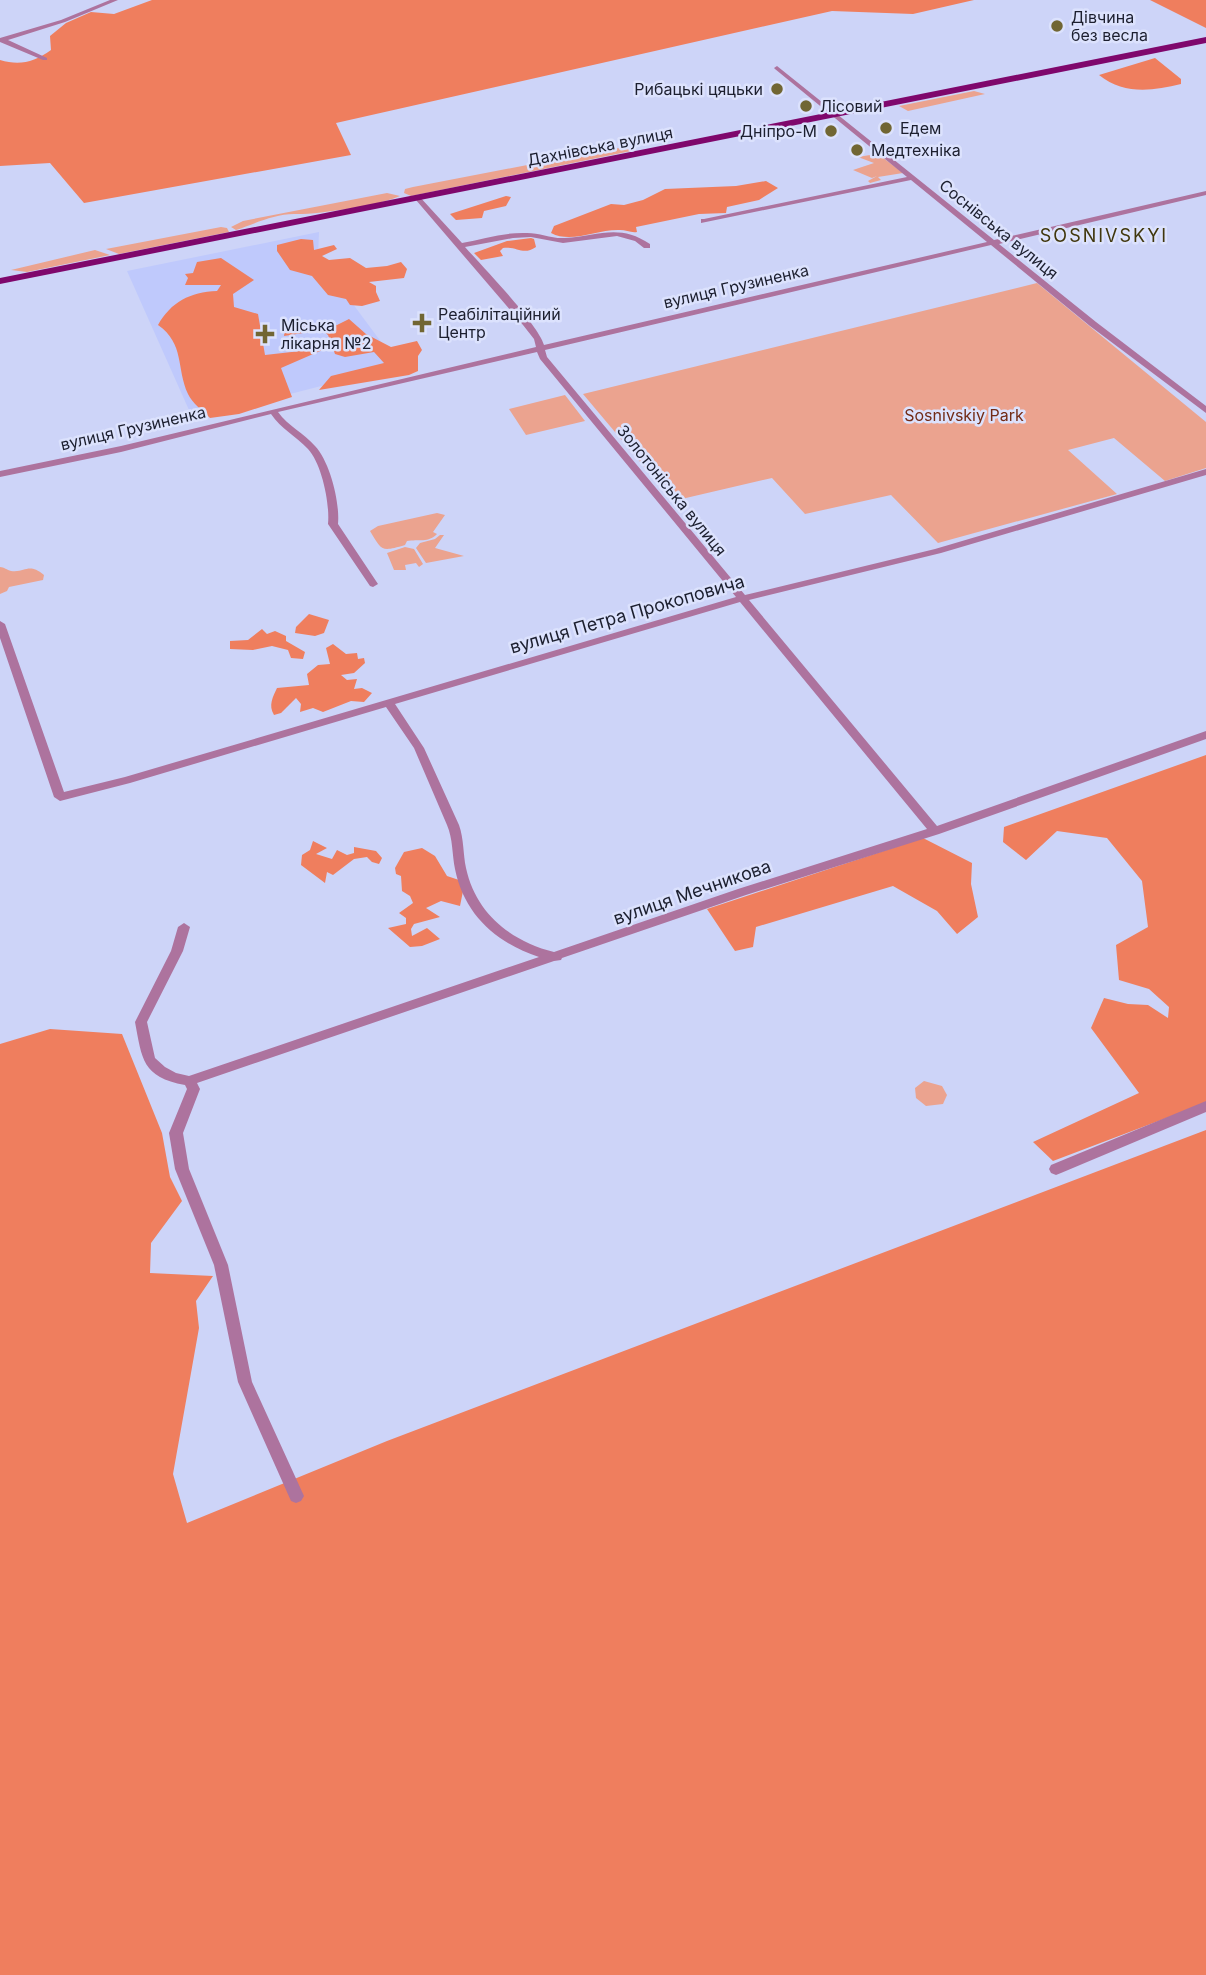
<svg xmlns="http://www.w3.org/2000/svg" width="1206" height="1975" font-family="Inter,sans-serif">
	<style>
		.built { fill: #bfc9fc }
		.green { fill: #eba38f }
		.forest { fill: #ef7e5e }
		.lines { fill: none; stroke-linecap: round; stroke-linejoin: round }
		.street { fill: #ad739e; fill-rule: evenodd }
		.primary { fill: #7f076c; fill-rule: evenodd }
		.poi-dot { fill: #716633; stroke: #dce2fd; stroke-width: 2.5 }
		.labels { text-anchor: middle; dominant-baseline: central; stroke-width: 5; stroke-linejoin: round; paint-order: stroke }
		.far-poi-label { font-size: 16px; fill: #1c1f2f; stroke: #dce2fd; text-anchor: start }
		.far-street-label { font-size: 16px; fill: #1c1f2f; stroke: #dce2fd }
		.far-park-label { font-size: 16px; fill: #722b16; stroke: #dce2fd }
		.far-quarter-label { font-size: 18px; letter-spacing: 2px; fill: #40370d; stroke: #dce2fd }
		.street-label { font-size: 18px; fill: #1c1f2f; stroke: #dce2fd }
	</style>
	<rect width="100%" height="100%" fill="#cdd4f8"/>
	<path class="built" d="M319 232 318 257 399 366 193 419 127 271Z"/>
	<g class="green">
		<path d="M974 91 985 94 908 111 899 106Z"/>
		<path d="M615 148 636 150 411 196 404 193 405 189 413 187Z"/>
		<path d="M876 154H878L903 173 878 177 881 180 870 183 868 181 877 176 872 178 853 170 874 163 858 157Z"/>
		<path d="M387 193 400 196C381 205 316 215 294 214 274 214 254 224 236 230L231 227 243 221Z"/>
		<path d="M221 227 227 228 229 232 119 254 106 249Z"/>
		<path d="M95 250 110 255 27 272 11 270Z"/>
		<path d="M1037 283 1206 422V468L1165 481 1114 438 1068 450 1117 494 938 543 891 495 805 514 772 478 673 501 583 394Z"/>
		<path d="M565 395 585 421 526 435 509 409Z"/>
		<path d="M437 513 445 515 433 532 437 534C429 543 418 539 407 541L405 545C381 552 382 551 370 531L378 526Z"/>
		<path d="M440 535H444L435 548 464 556 426 563 416 548 420 543 435 539Z"/>
		<path d="M405 547 414 549 423 564 419 567 416 563 405 565 406 570H394L387 553Z"/>
		<path d="M0 567C4 567 7 570 11 571 26 573 28 562 44 575L43 580 9 587 7 591 0 594Z"/>
		<path d="M924 1081 942 1086 947 1095 943 1104 926 1106 916 1098 915 1088Z"/>
	</g>
	<g class="forest">
		<path d="M152 0H974L913 14 832 11 336 123 351 155 84 203 50 163 0 166V60C20 66 34 62 51 50L50 36 66 23 91 12 114 14Z"/>
		<path d="M1150 0H1206V28Z"/>
		<path d="M1155 58 1181 79V84C1152 91 1124 95 1099 75Z"/>
		<path d="M766 181 778 188 759 200 727 207 726 213 699 214 636 227 637 232C631 233 626 230 620 230 597 229 572 244 551 233L554 226 611 204 624 205 643 200 665 189 736 186Z"/>
		<path d="M506 196 511 197 506 206 484 211 482 218 456 220 450 214Z"/>
		<path d="M531 238 534 239 536 247C523 256 517 246 503 248L500 251 503 256 481 260 474 253 507 241Z"/>
		<path d="M301 239 313 240 314 250 334 245 337 249 322 256 329 260 350 258 366 268 387 266 401 262 407 269 404 278 369 282 376 286V292L380 301 362 306 350 305 346 299 328 295 312 276 290 270 277 251V245Z"/>
		<path d="M221 258 254 280 233 294 234 307 258 314 265 355 327 348 281 368 292 397 239 414 210 418C203 411 192 403 188 394 176 368 185 344 158 325 171 302 190 292 217 291L221 285H185L188 278 185 274 193 273 197 262Z"/>
		<path d="M349 319 366 334 391 347 417 341 422 350 418 356V371L409 375 319 390 331 376 384 363 374 352 345 357 335 354 328 335 322 330 284 336 285 328 322 322 337 325Z"/>
		<path d="M309 614 329 620 324 633 315 636 295 633 296 627Z"/>
		<path d="M262 629 267 634 275 631 286 636V641L305 652 303 659 291 658 288 650 272 646 253 650 230 649V641L248 640Z"/>
		<path d="M333 644 346 654 357 653 358 659 364 658 365 663 354 673 341 675 347 680 357 679 354 689 362 688 372 693 364 702 351 701 323 712 313 708 300 712 301 704 296 698 281 713 274 715C268 705 273 697 277 688L309 685 307 674 318 665 330 664 326 648Z"/>
		<path d="M1206 755V1103L1053 1161 1033 1142 1139 1093 1091 1028 1104 998 1128 1004 1148 1005 1168 1018 1169 1007 1149 989 1119 980 1116 945 1148 927 1142 881 1107 838 1057 831 1026 860 1003 842 1004 827Z"/>
		<path d="M923 838 972 863 971 884 978 917 957 934 937 911 893 886 756 927 753 947 735 951 707 909Z"/>
		<path d="M313 841 327 848 316 854 332 859 337 850 347 855 354 853V847L376 851 382 858 379 864 372 862 367 857 354 859 333 875 327 872 325 883 301 865 302 855 310 850Z"/>
		<path d="M422 848 435 856 447 876 459 880 463 891 460 906 441 901 426 908 440 917 414 924 411 929 412 936 427 928 440 939 422 946 410 947 388 928 406 924V918L399 913 413 903 410 896 402 891 401 876 396 874 395 868 404 852Z"/>
		<path d="M50 1029 122 1034 162 1133 170 1177 182 1201 151 1243 150 1273 213 1276 196 1301 199 1328 173 1474 187 1523 387 1441 1206 1130V1975H0V1044Z"/>
	</g>
	<g class="lines">
		<g class="street">
			<path d="M110 0H118L65 22 8 40 47 58V60H43L0 42V38L61 20Z"/>
			<path d="M777 66 994 240 1206 191V195L999 244 1096 322 1206 406V413L1090 326 991 245 545 350 547 357 745 595 935 549 1206 469V475L941 553 749 600 937 826 1206 731V739L939 834 746 895 562 958 561 960 554 961 197 1083 200 1089 183 1133 189 1169 228 1265 252 1382 304 1496 301 1501 296 1503 291 1501 238 1382 214 1265 175 1169 169 1133 187 1089 185 1085C142 1077 142 1059 135 1022L171 951 178 927 184 923 190 927 183 951 147 1022 155 1058 165 1067 176 1073 189 1076 539 957C496 943 464 914 455 869 452 854 453 839 447 825L414 748 386 707 130 783 60 801 54 797 0 638V621L5 624 64 792 125 777 736 597 540 359 537 352 278 412C288 426 304 433 315 446 330 462 340 502 338 524L378 584 373 587 370 586 328 524C330 504 322 464 308 449 296 436 281 429 271 414L121 452 0 477V471L121 446 536 347 534 339 523 325 416 200V196H419L462 243C483 239 505 232 527 233 540 233 552 239 565 238 598 236 619 223 650 244V248H644L635 241 617 236 563 243 531 237 513 238 465 247C483 267 538 324 544 345L987 242 911 180 701 223V219H704L907 177 775 69 774 68ZM740 602 927 829 738 889 554 952C511 941 476 914 466 868 463 854 464 839 459 825L424 748 395 704Z"/>
			<path d="M1206 1101V1112L1061 1173 1056 1175 1051 1173 1049 1169 1051 1165Z"/>
		</g>
		<path class="primary" d="M1206 37V43L0 284V278Z"/>
	</g>
	<g class="poi-dot">
		<circle cx="1057" cy="26" r="7"/>
		<circle cx="777" cy="89" r="7"/>
		<circle cx="806" cy="106" r="7"/>
		<circle cx="886" cy="128" r="7"/>
		<circle cx="831" cy="131" r="7"/>
		<circle cx="857" cy="150" r="7"/>
		<path d="M418.5 312.5h7v7h7v7h-7v7h-7v-7h-7v-7h7z"/>
		<path d="M261.5 323.5h7v7h7v7h-7v7h-7v-7h-7v-7h7z"/>
	</g>
	<g class="labels">
		<g class="far-poi-label">
			<text x="1071" y="17">Дівчина<tspan x="1071" dy="18">без весла</tspan></text>
			<text x="763" y="89" text-anchor="end">Рибацькі цяцьки</text>
			<text x="820" y="106">Лісовий</text>
			<text x="900" y="128">Едем</text>
			<text x="817" y="131" text-anchor="end">Дніпро-М</text>
			<text x="871" y="150">Медтехніка</text>
			<text x="438" y="314">Реабілітаційний<tspan x="438" dy="18">Центр</tspan></text>
			<text x="281" y="325">Міська<tspan x="281" dy="18">лікарня №2</tspan></text>
		</g>
		<g class="far-street-label">
			<text transform="translate(600 146) rotate(-11)">Дахнівська вулиця</text>
			<text transform="translate(999 229) rotate(39)">Соснівська вулиця</text>
			<text transform="translate(736 286) rotate(-13)">вулиця Грузиненка</text>
			<text transform="translate(133 428) rotate(-13)">вулиця Грузиненка</text>
			<text transform="translate(672 490) rotate(51)">Золотоніська вулиця</text>
		</g>
		<g class="far-park-label">
			<text x="964" y="415">Sosnivskiy Park</text>
		</g>
		<g class="far-quarter-label">
			<text x="1104" y="235">SOSNIVSKYI</text>
		</g>
		<g class="street-label">
			<text transform="translate(627 614) rotate(-16)">вулиця Петра Прокоповича</text>
			<text transform="translate(692 892) rotate(-19)">вулиця Мечникова</text>
		</g>
	</g>
</svg>
